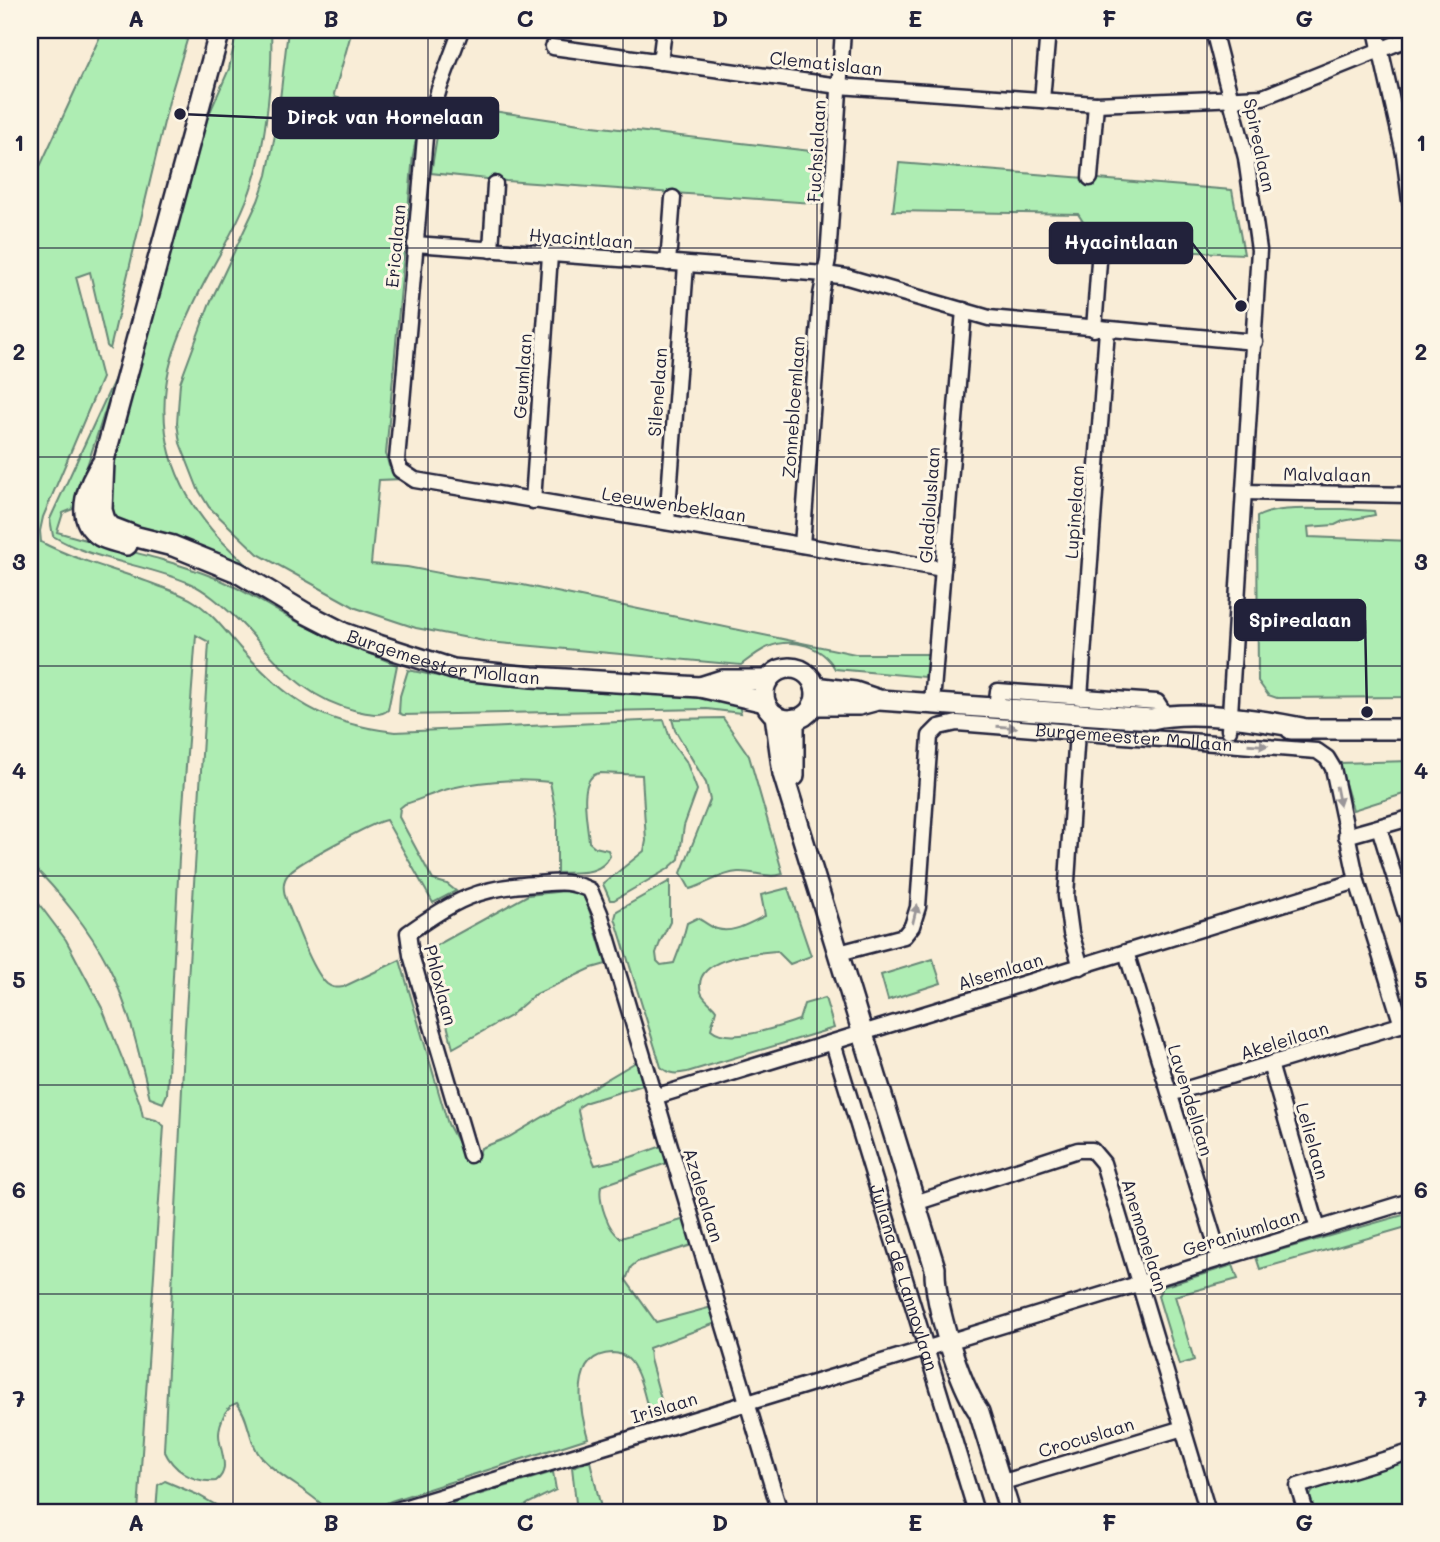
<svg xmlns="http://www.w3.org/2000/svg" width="1440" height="1542" font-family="Mali,sans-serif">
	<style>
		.green { fill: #aeedb3; stroke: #688877; stroke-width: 2 }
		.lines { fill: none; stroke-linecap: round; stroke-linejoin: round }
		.street-casing { stroke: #22223b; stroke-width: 19 }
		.secondary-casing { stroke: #22223b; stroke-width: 24 }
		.street { stroke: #fcf5e5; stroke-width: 14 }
		.secondary { stroke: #fcf5e5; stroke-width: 19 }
		.oneway { fill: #9a9698 }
		.grid { fill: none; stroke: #22223b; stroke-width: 2; stroke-opacity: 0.55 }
		.labels { text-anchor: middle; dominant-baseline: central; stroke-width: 6; stroke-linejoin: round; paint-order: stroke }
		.street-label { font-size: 18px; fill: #22223b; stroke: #fcf5e5 }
		.leader { fill: none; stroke: #22223b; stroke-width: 2.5 }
		.callout-dot { fill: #22223b; stroke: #fcf5e5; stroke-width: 2.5 }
		.callout { fill: #22223b; stroke: #22223b; stroke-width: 2.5 }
		.callout-label { font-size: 19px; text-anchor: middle; font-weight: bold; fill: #fff }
		.neatline { fill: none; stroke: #22223b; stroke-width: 2.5 }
		.grid-label { font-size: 23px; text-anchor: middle; font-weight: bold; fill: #22223b }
	</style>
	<rect width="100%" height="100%" fill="#f9edd7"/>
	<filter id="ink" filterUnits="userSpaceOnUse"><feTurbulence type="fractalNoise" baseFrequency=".0143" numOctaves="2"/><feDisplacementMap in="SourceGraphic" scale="14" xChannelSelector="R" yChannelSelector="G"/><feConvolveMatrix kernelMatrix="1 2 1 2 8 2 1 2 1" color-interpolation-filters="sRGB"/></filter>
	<g filter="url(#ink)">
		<g class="green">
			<path d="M103 30H190L170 97 110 349 107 346 90 272 76 277 102 378 43 517 40 531 41 542C77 561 118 570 156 585 169 590 183 594 195 602 213 614 226 632 240 648 291 702 319 723 395 732L664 720 671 741 686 761 697 790 684 826 679 859 668 869 614 900H610L603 884 644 851 646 841 642 775 600 773C576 776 588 824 589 842L595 847 608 850 610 856C600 876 577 872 557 873V819L550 782C516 778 474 781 441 791 429 795 417 801 405 804L400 808 399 817 433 880 447 884 456 891 433 903 386 820C374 822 297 863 289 873 282 881 283 889 286 899 294 919 312 971 327 984 332 988 336 988 343 987L400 960 448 1124 466 1158 479 1154 481 1148 509 1137 636 1062 643 1085 587 1102 579 1107 578 1111 584 1139 595 1165 631 1157 662 1146 667 1163 601 1186C598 1201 608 1231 621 1238L685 1219 692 1245 637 1262 631 1267 626 1280 656 1322 712 1307 716 1323 649 1348 650 1359 665 1414 651 1419C645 1401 642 1377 631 1362 627 1356 619 1353 612 1353 569 1354 580 1412 588 1438L391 1501 376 1508 372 1512H330C310 1491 281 1479 262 1458 248 1443 250 1418 237 1403 231 1405 229 1407 225 1413 222 1419 219 1427 219 1434 219 1450 232 1470 216 1481 192 1483 173 1470 164 1450L185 1028 209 642 196 635 179 858 167 1094 163 1103 150 1098C139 1054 129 1006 108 965 90 930 58 890 30 863V188Z"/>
			<path d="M237 30H271C273 71 266 143 253 182 239 228 210 266 191 310 180 333 169 361 166 386 155 468 202 532 264 578L117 520 111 509 112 464 128 401 207 119 229 69Z"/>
			<path d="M288 30H352L334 94 335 97 419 124 413 155 386 454 389 466 402 479 379 480 371 564 407 567 455 576 518 584 855 654H928L925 677 835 669C823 646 793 637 768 647 759 651 749 659 741 665L489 642 416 628 356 608 258 554 209 507 198 489 180 443 177 423 180 383 209 305 258 201 267 175 277 125Z"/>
			<path d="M447 104 593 126 828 153 826 204 506 181 431 173 437 136Z"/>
			<path d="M899 163 1232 190 1244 254 1100 248 1078 214 893 211Z"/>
			<path d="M117 374 73 509 63 513 57 532C109 547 162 557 213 577 243 588 269 608 298 622 330 639 364 651 397 665L388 710C380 717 367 713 357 711 296 696 277 658 236 618 223 606 206 590 189 583 146 564 93 561 53 536L50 519Z"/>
			<path d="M1344 509 1374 511 1375 515 1343 521 1335 525 1308 527 1309 537 1410 541V697L1277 698 1268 695 1258 681 1257 517C1277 505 1319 510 1344 509Z"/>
			<path d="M408 670 447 678 512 686 600 689 738 701 741 713 707 709 403 715 399 713 400 696Z"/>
			<path d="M723 718 749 756 783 874C767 879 754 871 738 872 721 873 707 884 690 889L681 873 710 800 706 783 675 730 672 719Z"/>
			<path d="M1410 761V792L1353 810 1339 763Z"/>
			<path d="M670 881V922L661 940 656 953 657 961 661 965 674 963 682 942 687 923 697 918C704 921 710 927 717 929 734 934 750 922 765 916L761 895 788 888 811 956 790 964 777 951C757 953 691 957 701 992 703 999 712 1004 716 1010L711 1029C729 1045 777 1027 799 1020L804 1004 825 998 834 1028 687 1072C677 1074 669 1075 661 1067L615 918 617 911Z"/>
			<path d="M574 890 583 895 587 903 606 964 592 968 534 995 510 1016 453 1048 428 950 528 895Z"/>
			<path d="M30 892 66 940 102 1008 140 1103 143 1117 156 1120 164 1126 138 1512H30Z"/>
			<path d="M933 959 941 983 888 1000 881 975Z"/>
			<path d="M1410 1213V1226L1260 1269 1256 1257Z"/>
			<path d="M1233 1265 1238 1279 1175 1296 1194 1360 1179 1365 1158 1296 1162 1287Z"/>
			<path d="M1410 1460V1507L1392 1512H1313C1309 1501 1307 1494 1318 1487Z"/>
			<path d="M590 1461 602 1512H577L572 1467Z"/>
			<path d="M553 1472 556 1490 529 1503 516 1512H458L452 1503Z"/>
			<path d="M165 1481 198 1495 228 1512H156L158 1485Z"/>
		</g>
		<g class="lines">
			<defs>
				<g id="street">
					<path d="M461 30 439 89 425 137 397 460 400 470 415 480 943 569"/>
					<path d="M1213 30 1246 158 1259 250 1229 730"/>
					<path d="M1376 30 1404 154 1410 201"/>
					<path d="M553 47 839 86 1096 104 1263 97 1410 38"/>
					<path d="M660 62 664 30"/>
					<path d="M1042 100 1048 30"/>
					<path d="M1090 178 1096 104"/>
					<path d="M415 244 825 274 847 277 989 318 1255 342"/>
					<path d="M491 250 495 184"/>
					<path d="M668 263 673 198"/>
					<path d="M1094 329 1100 248"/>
					<path d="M1244 492 1410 495"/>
					<path d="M533 501 550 255"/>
					<path d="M667 522 686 265"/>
					<path d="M802 545 821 295 828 259 843 30"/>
					<path d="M1080 697 1107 330"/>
					<path d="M932 703 964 310"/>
					<path d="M996 708 998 691 1157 702 1166 716"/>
					<path d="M1077 732 1066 896 1071 933 1081 967"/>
					<path d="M1379 827 1410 928"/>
					<path d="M1346 836 1410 818"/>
					<path d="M1126 952 1220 1258"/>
					<path id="s1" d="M839 953 904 936 912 926 918 907 930 736 939 727 957 723 1317 751 1327 758 1333 768 1357 881 1402 1025"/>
					<path id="s2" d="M833 1043 976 1512"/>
					<path d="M1270 1064 1318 1229"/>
					<path d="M1170 1094 1410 1022"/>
					<path d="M654 1097 1357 881"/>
					<path d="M470 1155 411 955 408 933C456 900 477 887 537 884 560 882 568 880 590 890L600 913 780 1512"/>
					<path d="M915 1203 1078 1150H1092L1103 1163 1208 1512"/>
					<path d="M1000 1483 1183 1428"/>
					<path d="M390 1512 1410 1201"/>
					<path d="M1306 1512 1298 1486 1410 1452"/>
				</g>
				<g id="secondary">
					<path id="s3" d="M104 460 102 510 105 520 111 527 137 537 173 546 237 572 307 614 344 633 372 643 453 669 532 677 700 687 765 702"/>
					<path d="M127 545C118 542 107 540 100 536 71 517 90 481 104 460L220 30"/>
					<circle cx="790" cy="694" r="26"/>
					<path d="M700 687 722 680H767"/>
					<path d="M815 687 855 692 879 700 1152 719C1192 709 1260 720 1302 728"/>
					<path d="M813 705H859L874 701"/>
					<path d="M775 715 783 774 935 1268C934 1304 959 1383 979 1412L1010 1512"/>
					<path d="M1291 729H1410"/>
					<path d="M794 776V719"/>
				</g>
			</defs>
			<use href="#street" class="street-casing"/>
			<use href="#secondary" class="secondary-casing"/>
			<use href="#street" class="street"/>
			<use href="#secondary" class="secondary"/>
		</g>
		<defs><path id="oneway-solid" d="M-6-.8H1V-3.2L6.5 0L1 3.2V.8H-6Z" transform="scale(1.75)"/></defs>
		<g class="oneway">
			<use href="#oneway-solid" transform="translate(1007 727) rotate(4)"/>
			<use href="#oneway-solid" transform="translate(1258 745) rotate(4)"/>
			<use href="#oneway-solid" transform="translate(1338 796) rotate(79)"/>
			<use href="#oneway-solid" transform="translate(915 914) rotate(-76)"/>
		</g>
	</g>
	<path class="grid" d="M233 30V1512M428 30V1512M623 30V1512M817 30V1512M1012 30V1512M1207 30V1512M30 248H1410M30 457H1410M30 666H1410M30 876H1410M30 1085H1410M30 1294H1410"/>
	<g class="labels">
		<g class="street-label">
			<text transform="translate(826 63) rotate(6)">Clematislaan</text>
			<text transform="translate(1260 145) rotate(78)">Spirealaan</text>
			<text transform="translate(816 151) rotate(-87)">Fuchsialaan</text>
			<text transform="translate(581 238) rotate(4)">Hyacintlaan</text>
			<text transform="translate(395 246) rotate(-85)">Ericalaan</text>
			<text transform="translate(522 376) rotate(-86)">Geumlaan</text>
			<text transform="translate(657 392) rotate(-86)">Silenelaan</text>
			<text transform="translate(793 407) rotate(-86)">Zonnebloemlaan</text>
			<text transform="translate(1327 474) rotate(1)">Malvalaan</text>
			<text transform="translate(674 504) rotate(9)">Leeuwenbeklaan</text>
			<text transform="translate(929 505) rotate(-86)">Gladioluslaan</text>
			<text transform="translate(1074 512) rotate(-86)">Lupinelaan</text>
			<text stroke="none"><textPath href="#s3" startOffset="430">Burgemeester Mollaan</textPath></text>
			<text stroke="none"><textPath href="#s1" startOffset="480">Burgemeester Mollaan</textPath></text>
			<text transform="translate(1000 971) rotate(-17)">Alsemlaan</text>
			<text transform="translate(441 985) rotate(75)">Phloxlaan</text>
			<text transform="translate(1284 1040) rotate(-17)">Akeleilaan</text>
			<text transform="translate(1191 1100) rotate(73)">Lavendellaan</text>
			<text transform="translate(1313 1141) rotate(74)">Lelielaan</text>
			<text transform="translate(704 1195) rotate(73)">Azalealaan</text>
			<text transform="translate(1241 1232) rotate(-17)">Geraniumlaan</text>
			<text transform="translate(1145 1235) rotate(73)">Anemonelaan</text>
			<text stroke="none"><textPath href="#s2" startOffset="245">Juliana de Lannoylaan</textPath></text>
			<text transform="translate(664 1407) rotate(-17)">Irislaan</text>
			<text transform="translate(1086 1437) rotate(-17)">Crocuslaan</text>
		</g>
	</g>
	<path class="leader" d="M180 114L273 118M1241 306L1192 243M1367 712L1365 620"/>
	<g class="callout-dot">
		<circle cx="180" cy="114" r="7"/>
		<circle cx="1241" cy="306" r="7"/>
		<circle cx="1367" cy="712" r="7"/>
	</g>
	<g class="callout">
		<rect x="273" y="98" width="225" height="40" rx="7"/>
		<rect x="1050" y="223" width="142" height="40" rx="7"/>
		<rect x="1235" y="600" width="130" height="40" rx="7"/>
	</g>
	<g class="callout-label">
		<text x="385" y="124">Dirck van Hornelaan</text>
		<text x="1121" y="249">Hyacintlaan</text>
		<text x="1300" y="627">Spirealaan</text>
	</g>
	<rect width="1440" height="1542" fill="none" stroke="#fcf5e5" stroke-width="77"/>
	<rect x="38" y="38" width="1364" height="1466" class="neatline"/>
	<g class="grid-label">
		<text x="136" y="27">A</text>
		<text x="331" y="27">B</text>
		<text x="525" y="27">C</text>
		<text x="720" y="27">D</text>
		<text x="915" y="27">E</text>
		<text x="1109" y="27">F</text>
		<text x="1304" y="27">G</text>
		<text x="19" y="151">1</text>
		<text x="1421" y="151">1</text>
		<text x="19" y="360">2</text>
		<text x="1421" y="360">2</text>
		<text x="19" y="570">3</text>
		<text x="1421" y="570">3</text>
		<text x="19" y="779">4</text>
		<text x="1421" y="779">4</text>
		<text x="19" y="988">5</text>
		<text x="1421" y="988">5</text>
		<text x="19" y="1198">6</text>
		<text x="1421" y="1198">6</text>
		<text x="19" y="1407">7</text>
		<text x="1421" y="1407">7</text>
		<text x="136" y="1531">A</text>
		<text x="331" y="1531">B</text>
		<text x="525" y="1531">C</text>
		<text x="720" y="1531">D</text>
		<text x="915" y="1531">E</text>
		<text x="1109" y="1531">F</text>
		<text x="1304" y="1531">G</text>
	</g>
</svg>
